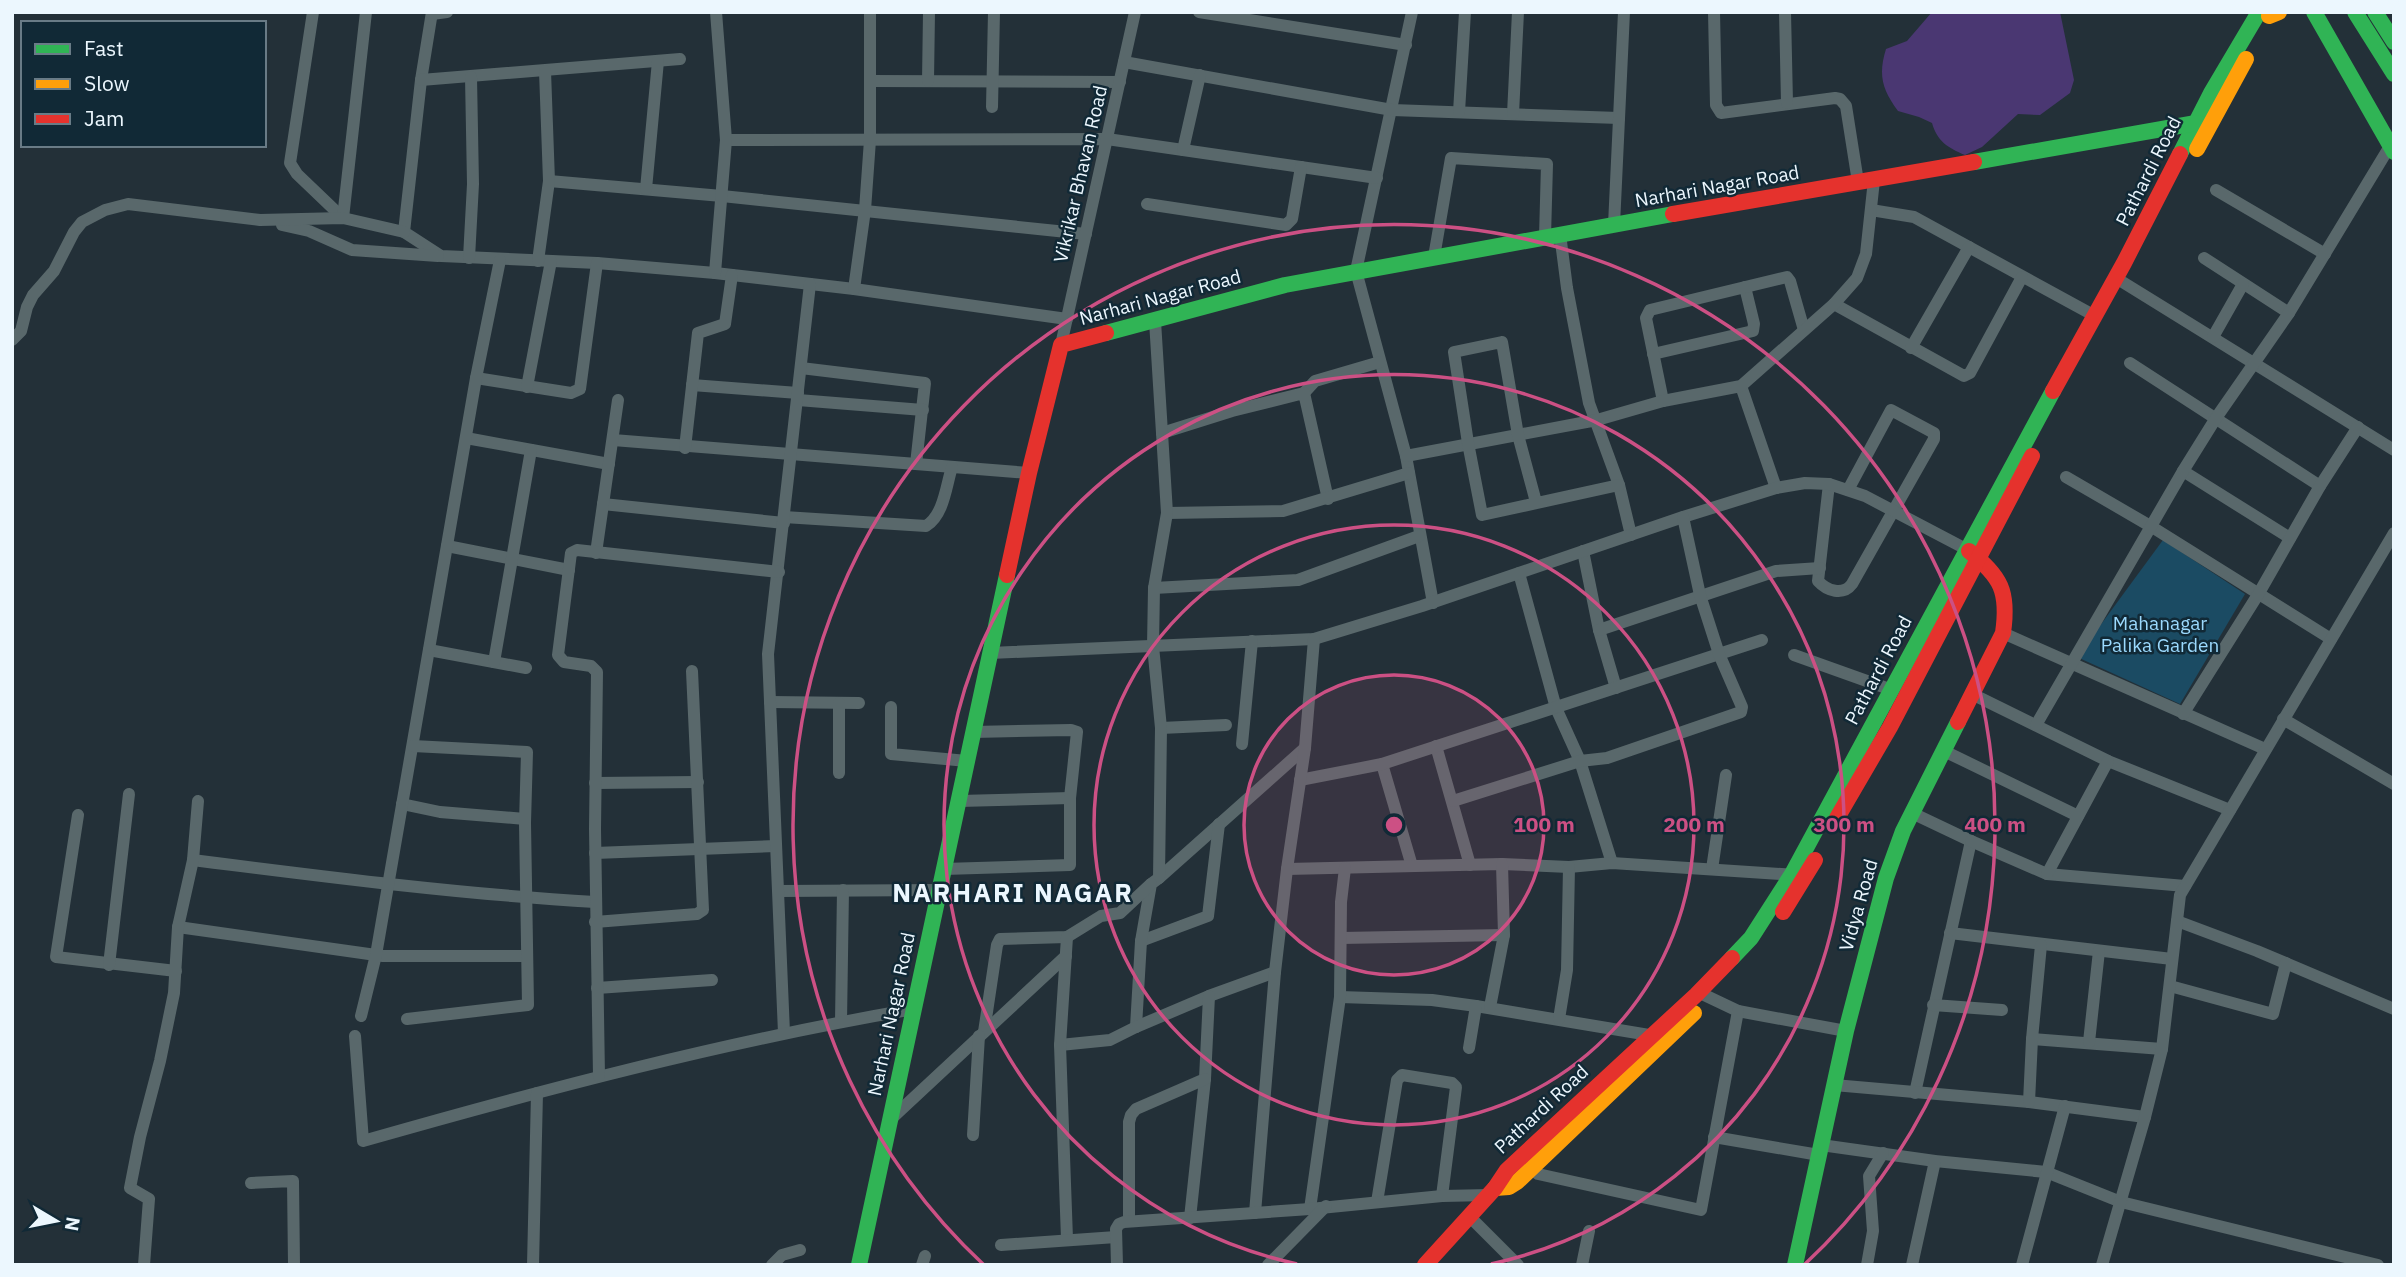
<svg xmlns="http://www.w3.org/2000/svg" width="2406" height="1277" font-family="'IBM Plex Sans',sans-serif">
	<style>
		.green { fill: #1b4b63 }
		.water { fill: #4a3772 }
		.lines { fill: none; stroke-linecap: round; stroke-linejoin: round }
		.street { stroke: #59686b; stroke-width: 12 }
		.fast { stroke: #30b455; stroke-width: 16 }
		.slow { stroke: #ff9f0a; stroke-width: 16 }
		.jam { stroke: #e5322d; stroke-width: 16 }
		.ring { fill: none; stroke: #cc5084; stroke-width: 3.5 }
		.labels { text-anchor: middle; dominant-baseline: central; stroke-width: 5; stroke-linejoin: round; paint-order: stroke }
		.street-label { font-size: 19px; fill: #ecf7fe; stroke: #112936 }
		.park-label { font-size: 19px; fill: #9bd9fd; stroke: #112936 }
		.district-label { font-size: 26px; font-weight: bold; letter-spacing: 2px; fill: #ecf7fe; stroke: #112936 }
		.centre { fill: #cc5084; stroke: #112936; stroke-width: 3.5 }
		.ring-label { font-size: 21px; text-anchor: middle; font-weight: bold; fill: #cc5084; stroke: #112936; stroke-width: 5; stroke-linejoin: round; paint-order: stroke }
	</style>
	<rect width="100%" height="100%" fill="#233038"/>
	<path class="green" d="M2163 540 2245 594 2180 704 2077 657Z"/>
	<path class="water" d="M1932 12H2060L2074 80 2070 93 2040 115 2018 114 1982 147 1965 155C1948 148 1937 141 1932 123L1919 117 1898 111C1882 89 1878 75 1886 49L1907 41Z"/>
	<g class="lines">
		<g class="street">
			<path d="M313 12 290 163 297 174 343 218"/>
			<path d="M432 12 421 80 404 232 441 256 597 263 715 273 854 289 1067 319"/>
			<path d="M1199 12 1406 45"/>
			<path d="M1412 12 1356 271 1406 456 1433 603"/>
			<path d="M1714 12 1716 105 1721 113 1835 98 1840 99 1846 106 1858 182"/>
			<path d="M1785 12 1787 103"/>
			<path d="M432 14 447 12"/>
			<path d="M1124 62 1392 110 1619 118"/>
			<path d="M421 80 680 59"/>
			<path d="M870 81 1120 82"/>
			<path d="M928 81 929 12"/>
			<path d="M992 107 994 12"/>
			<path d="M1459 112 1465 12"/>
			<path d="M1513 114 1518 12"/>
			<path d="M726 140 1107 139 1377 178"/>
			<path d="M1183 150 1200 75"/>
			<path d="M549 181 722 196 1086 234"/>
			<path d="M646 189 658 61"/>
			<path d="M2216 190 2325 254"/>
			<path d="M1147 204 1286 225 1292 219 1301 167"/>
			<path d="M1871 210 1914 217 2095 316"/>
			<path d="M343 218 366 12"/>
			<path d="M282 225 309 231 352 250 438 256"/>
			<path d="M1614 225 1624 12"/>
			<path d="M1560 234 1567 288 1589 403 1619 485 1631 535"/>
			<path d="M1434 257 1451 158 1547 164 1545 237"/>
			<path d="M469 258 473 184 471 77"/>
			<path d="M2204 258 2289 313"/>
			<path d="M538 261 549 181 545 71"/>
			<path d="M715 273 726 140 716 12"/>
			<path d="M2116 278 2394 450"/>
			<path d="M854 289 865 210 870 140V12"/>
			<path d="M1834 304 1964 376 1970 373 2022 277"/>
			<path d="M2213 337 2243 284"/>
			<path d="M12 340 21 331 27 307 33 295 54 271 74 232 82 222 105 210 128 204 260 220 343 218 404 232"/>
			<path d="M1061 345 1135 12"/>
			<path d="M1911 348 1969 247"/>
			<path d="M1653 354 1753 331 1754 324 1745 287"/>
			<path d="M2130 363 2320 486"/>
			<path d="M801 368 925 383 916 464"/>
			<path d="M476 378 571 393 580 389 597 263"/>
			<path d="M692 385 798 393"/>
			<path d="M1741 386 1776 488"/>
			<path d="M527 387 551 261"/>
			<path d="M1304 393 1315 381 1380 362"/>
			<path d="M798 400 923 410"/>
			<path d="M1663 401 1646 318 1650 310 1787 277 1790 281 1804 330"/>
			<path d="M1162 433 1232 411 1304 393 1328 499"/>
			<path d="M466 438 609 464"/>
			<path d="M613 440 1029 473"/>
			<path d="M685 448 698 333 725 324 732 275"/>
			<path d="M1406 456 1597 420 1663 401 1741 386 1834 304 1857 278 1866 254 1874 180"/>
			<path d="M2183 471 2290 538"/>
			<path d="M2066 477 2152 527 2331 639"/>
			<path d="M1829 484 1818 581C1827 591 1843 596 1852 584L1934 439V433L1891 410 1848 490"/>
			<path d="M1536 502 1518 435 1502 342 1454 352 1468 443 1482 515 1619 485"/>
			<path d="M603 504 784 523"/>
			<path d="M1167 513 1283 511 1409 473"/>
			<path d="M784 517 926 526C944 515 946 486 952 467"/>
			<path d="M447 546 569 570"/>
			<path d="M1583 551 1599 630 1616 688"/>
			<path d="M596 553 618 400"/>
			<path d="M1519 573 1556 708 1580 761 1612 863"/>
			<path d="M1154 588 1298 580 1419 536"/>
			<path d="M1599 630 1776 571 1820 568"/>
			<path d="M2003 633 2265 749"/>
			<path d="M429 650 526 668"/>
			<path d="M990 653 1314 639 1422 606 1683 517 1776 488 1805 483 1829 484 1865 496 1966 549"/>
			<path d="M1794 655 1892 690"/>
			<path d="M494 662 531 450"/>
			<path d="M1974 695 2108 761 2230 810"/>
			<path d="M770 702 859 703"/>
			<path d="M891 707V754L967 761"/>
			<path d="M2183 714 2259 593 2320 486 2358 427"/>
			<path d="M2283 719 2394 784"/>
			<path d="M2036 725 2183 471 2216 418 2289 313 2390 146"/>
			<path d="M1161 728 1226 725"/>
			<path d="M1242 744 1252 641"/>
			<path d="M1436 746 1470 865"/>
			<path d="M1944 751 2078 816"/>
			<path d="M1382 764 1412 866"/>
			<path d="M839 773V703"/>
			<path d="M1300 780 1382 764 1762 640"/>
			<path d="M595 783 698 782"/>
			<path d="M959 801 1070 798"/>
			<path d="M1453 801 1580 761 1607 758 1741 712 1742 707 1719 654 1700 595 1683 517"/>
			<path d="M402 804 440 812 525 819"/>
			<path d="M1912 813 1971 841 1915 1093"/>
			<path d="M78 815 56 957 176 971"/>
			<path d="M1971 841 2047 874 2185 886"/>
			<path d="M595 853 776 846"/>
			<path d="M193 860C327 877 460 894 595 902"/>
			<path d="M944 869 1070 865V798L1077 732 1071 730 973 732"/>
			<path d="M1287 869 1502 864 1569 867 1612 863 1797 875"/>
			<path d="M1712 869 1726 775"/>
			<path d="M2047 874 2108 761"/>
			<path d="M1159 878 1305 748"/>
			<path d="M779 891 940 890"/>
			<path d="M2177 921 2257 951 2394 1009"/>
			<path d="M595 922 697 914 703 910 692 671"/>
			<path d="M178 927 383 956H527"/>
			<path d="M1950 933 2172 959"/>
			<path d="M1341 938 1504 935"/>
			<path d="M1141 941 1208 916 1219 824"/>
			<path d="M109 965 129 794"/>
			<path d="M2170 986 2273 1014 2286 963"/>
			<path d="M597 988 712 980"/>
			<path d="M1698 992 1738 1011 1846 1031"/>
			<path d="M1340 997 1432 1000 1476 1006 1655 1036"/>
			<path d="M1933 1005 2002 1010"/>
			<path d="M1490 1007 1504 935 1502 864"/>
			<path d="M361 1016 376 955 476 378 500 260"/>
			<path d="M407 1019 528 1005 525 823 527 752 413 746"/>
			<path d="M1559 1019 1567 970 1569 867"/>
			<path d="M841 1022 843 890"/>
			<path d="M1136 1027 1141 941 1151 884 1159 878 1161 728 1153 646 1154 588 1167 513 1155 321"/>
			<path d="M984 1032 997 945 1000 939 1067 937 1101 916 1120 913 1151 884"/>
			<path d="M784 1033 768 654 810 284"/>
			<path d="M355 1036 363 1141C545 1089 727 1041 914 1009"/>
			<path d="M2032 1039 2162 1049"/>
			<path d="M2089 1042 2099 951"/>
			<path d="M1060 1045 1110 1040 1136 1027 1209 996 1275 972"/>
			<path d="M1469 1048 1476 1006"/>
			<path d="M599 1076 595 829 597 672 591 666 564 662 558 655 571 553 577 550 779 572"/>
			<path d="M1834 1085 2029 1102 2145 1117"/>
			<path d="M2029 1102 2032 1039 2041 945"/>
			<path d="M892 1118 1066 956"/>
			<path d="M973 1135 979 1036"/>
			<path d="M1714 1137 1819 1155"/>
			<path d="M1821 1145 1935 1161 2046 1172 2121 1202 2378 1265"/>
			<path d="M1527 1165 1538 1174 1701 1210 1738 1011"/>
			<path d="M251 1183 293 1181 294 1265"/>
			<path d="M1377 1202 1397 1080 1402 1075 1452 1083 1456 1087 1442 1196"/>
			<path d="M1310 1209 1340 997 1341 902 1345 868"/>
			<path d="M1255 1213 1275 972 1287 869 1305 748 1314 639"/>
			<path d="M1470 1217 1518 1265"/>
			<path d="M1190 1218 1205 1079 1209 996"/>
			<path d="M1129 1221V1122L1131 1115 1136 1109 1205 1079"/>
			<path d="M1067 1239 1060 1045 1067 937"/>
			<path d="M1001 1245 1116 1237"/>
			<path d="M144 1265 149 1199 130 1188 140 1137 160 1061 174 993 178 927 193 860 198 801"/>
			<path d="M533 1265 537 1093"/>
			<path d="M772 1265 782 1255 800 1250"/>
			<path d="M922 1265 925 1256"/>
			<path d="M1117 1265 1116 1229 1119 1224 1124 1222 1310 1209 1442 1196 1489 1195"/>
			<path d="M1268 1265 1326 1206"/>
			<path d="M1582 1265 1589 1231"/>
			<path d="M1867 1265 1873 1231 1869 1176 1883 1153"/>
			<path d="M1912 1265 1935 1161"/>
			<path d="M2022 1265 2065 1106"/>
			<path d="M2102 1265 2145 1117 2162 1049 2180 895 2394 533"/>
		</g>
		<g class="fast">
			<path d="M2314 12 2394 152"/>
			<path d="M2355 12 2394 74"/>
			<path d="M2375 12 2394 42"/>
			<path d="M2180 154 2211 93 2259 12"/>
			<path d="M1974 162 2196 123 2207 125"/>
			<path d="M1106 333 1285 285 1673 214"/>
			<path d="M1732 958 1751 938 1792 874 2053 391"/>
			<path d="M859 1265 1007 575"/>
			<path d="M1795 1265 1846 1031 1886 878 1903 831 1958 722"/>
		</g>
		<g class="slow">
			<path d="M2269 16 2279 12"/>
			<path d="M2197 149 2246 59"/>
			<path d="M1495 1188 1509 1187 1517 1182 1694 1013"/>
		</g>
		<g class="jam">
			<path d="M1673 214 1974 162"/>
			<path d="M2053 391 2124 263 2180 154"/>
			<path d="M1007 575 1029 473 1061 345 1106 333"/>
			<path d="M1958 722 2003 633C2009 591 2001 577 1969 551"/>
			<path d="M1837 818 1890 727 2032 456"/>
			<path d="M1783 912 1815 860"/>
			<path d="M1425 1265 1495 1188 1507 1170 1696 995 1732 958"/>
		</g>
	</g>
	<circle cx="1394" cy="825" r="150" fill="#cc5084" fill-opacity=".12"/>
	<g class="ring">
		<circle cx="1394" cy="825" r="150"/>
		<circle cx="1394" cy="825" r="300"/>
		<path d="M1297 1264A450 450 0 1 1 1491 1264"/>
		<path d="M984 1265A601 601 0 1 1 1804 1265"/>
	</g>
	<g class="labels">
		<g class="street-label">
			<text transform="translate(2148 171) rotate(-63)">Pathardi Road</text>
			<text transform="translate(1080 174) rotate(-77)">Vikrikar Bhavan Road</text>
			<text transform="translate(1717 186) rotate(-10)">Narhari Nagar Road</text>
			<text transform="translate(1160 297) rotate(-15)">Narhari Nagar Road</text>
			<text transform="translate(1878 670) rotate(-62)">Pathardi Road</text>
			<text transform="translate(1858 905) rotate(-74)">Vidya Road</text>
			<text transform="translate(891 1014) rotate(-78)">Narhari Nagar Road</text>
			<text transform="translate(1541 1109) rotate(-43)">Pathardi Road</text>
		</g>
		<g class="park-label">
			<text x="2160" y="623">Mahanagar<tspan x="2160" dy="22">Palika Garden</tspan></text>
		</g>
		<g class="district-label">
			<text x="1013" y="892">NARHARI NAGAR</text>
		</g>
	</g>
	<circle cx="1394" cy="825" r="10" class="centre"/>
	<g class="ring-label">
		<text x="1544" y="832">100 m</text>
		<text x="1694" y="832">200 m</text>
		<text x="1844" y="832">300 m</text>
		<text x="1995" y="832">400 m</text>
	</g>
	<rect width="2406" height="1277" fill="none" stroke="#ecf7fe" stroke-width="28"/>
	<rect x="21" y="21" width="245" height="126" fill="#112936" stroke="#697b86" stroke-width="2"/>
	<rect x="35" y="44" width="35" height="10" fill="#30b455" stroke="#697b86" stroke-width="2"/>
	<text x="84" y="56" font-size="21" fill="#ecf7fe">Fast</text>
	<rect x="35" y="79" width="35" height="10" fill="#ff9f0a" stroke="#697b86" stroke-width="2"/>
	<text x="84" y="91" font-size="21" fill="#ecf7fe">Slow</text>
	<rect x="35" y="114" width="35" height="10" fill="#e5322d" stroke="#697b86" stroke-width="2"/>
	<text x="84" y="126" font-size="21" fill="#ecf7fe">Jam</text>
	<g transform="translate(56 1221) rotate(100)" stroke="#112936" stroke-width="5" paint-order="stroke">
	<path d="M0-5L12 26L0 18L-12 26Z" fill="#ecf7fe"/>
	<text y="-10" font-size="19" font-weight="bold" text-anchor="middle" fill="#ecf7fe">N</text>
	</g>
</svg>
